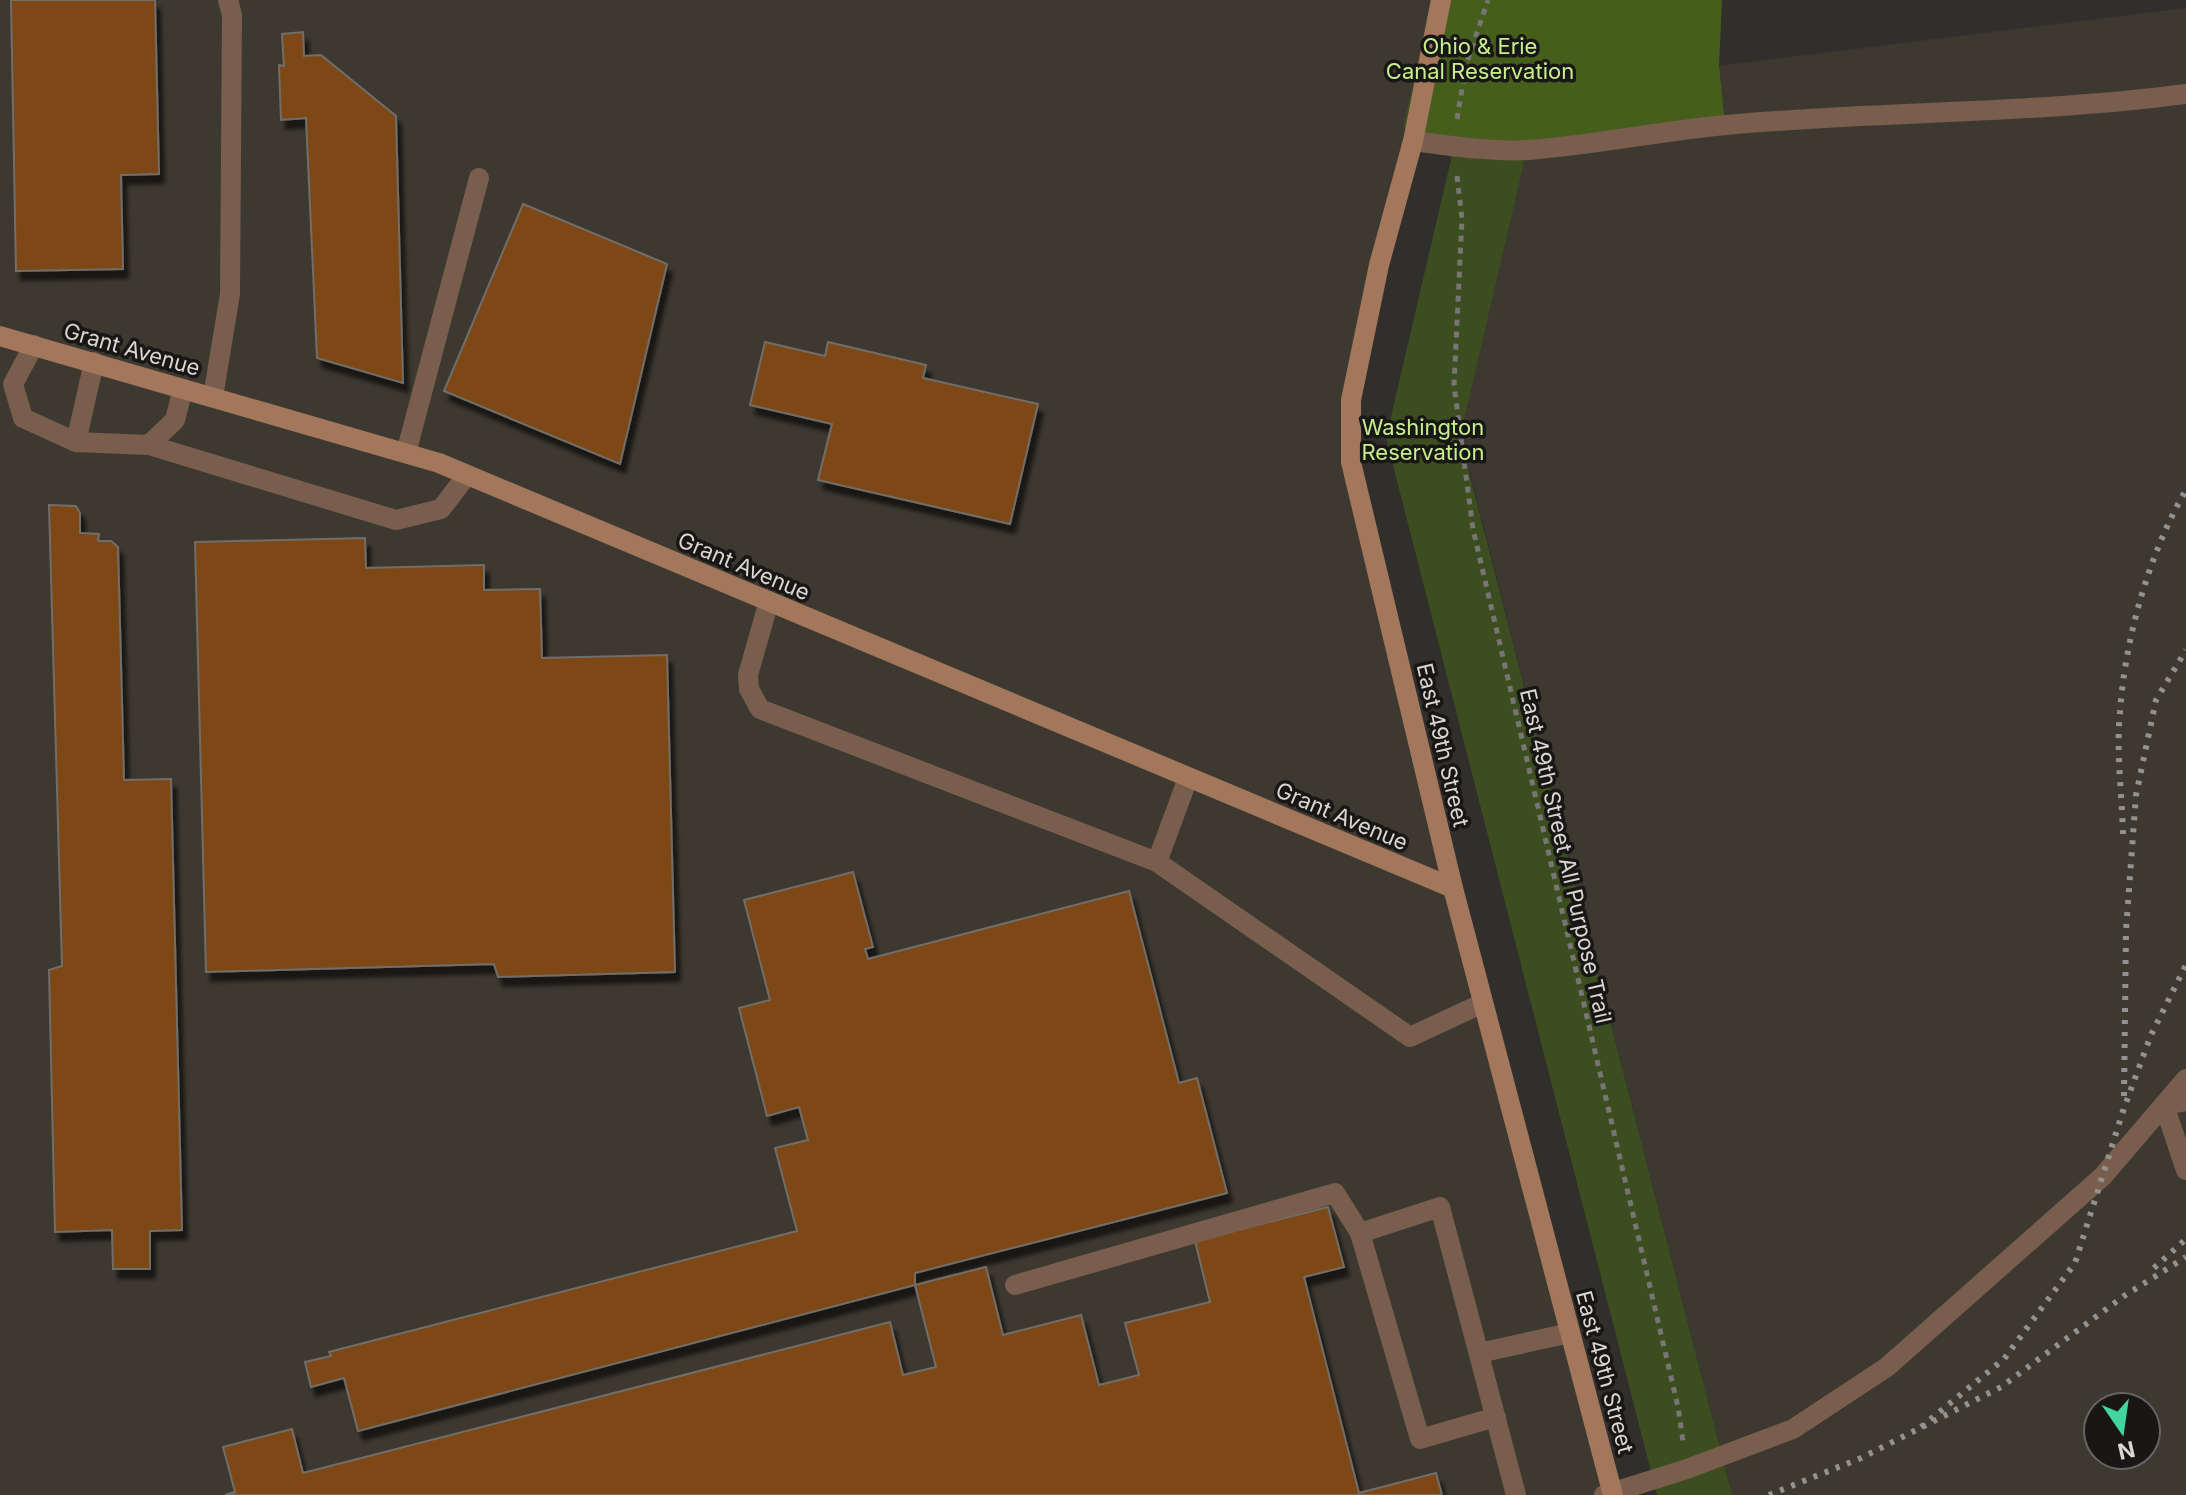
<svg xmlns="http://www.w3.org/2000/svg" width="2186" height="1495" font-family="Inter,sans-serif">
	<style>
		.built { fill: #3d3931; fill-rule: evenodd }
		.green { fill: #3c4e1f }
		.forest { fill: #465e1b }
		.building { fill: #7d4613; stroke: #716e6b; stroke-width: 2; filter: url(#shadow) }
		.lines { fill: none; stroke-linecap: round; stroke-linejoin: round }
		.path { stroke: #777674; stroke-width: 5; stroke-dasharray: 6 6; stroke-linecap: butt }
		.lane { stroke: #795e4d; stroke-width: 20 }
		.secondary { stroke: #a2775c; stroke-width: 20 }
		.rail { stroke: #93928f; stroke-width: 6; stroke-dasharray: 4 8; stroke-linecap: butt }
		.labels { text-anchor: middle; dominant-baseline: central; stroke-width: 7; stroke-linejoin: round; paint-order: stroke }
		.park-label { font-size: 22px; fill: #c7ed8f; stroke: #181716 }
		.street-label { font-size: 22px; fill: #d8d7d5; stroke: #181716 }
	</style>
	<defs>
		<filter id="shadow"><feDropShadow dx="5" dy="9" stdDeviation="2" flood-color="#0009"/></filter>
	</defs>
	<rect width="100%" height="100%" fill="#302f2c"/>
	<g class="built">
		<path d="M0 0H1441L1379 265 1351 462 1612 1495H0Z"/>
		<path d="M2186 8V1495H1732L1458 426 1539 91 1652 74ZM2098 1407H2146V1455H2098Z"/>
	</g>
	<path class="green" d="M1433 0 1536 110 1460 437 1732 1495H1657L1386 438 1460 121 1403 127Z"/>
	<path class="forest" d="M1441 0H1722L1719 66 1725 125 1621 140 1413 141Z"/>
	<g class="building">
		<path d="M11 0H155L159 174 121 175 123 269 16 271Z"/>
		<path d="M303 32 304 56 321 55 396 116 403 383 317 358 306 118 281 120 279 65 284 66 282 34Z"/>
		<path d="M523 204 667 264 620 464 444 391Z"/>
		<path d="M765 342 825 356 828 342 926 365 923 378 1038 404 1010 524 818 480 832 424 750 405Z"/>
		<path d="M49 505 76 506 80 513V533L99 534 98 541H111L118 547 124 780 171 779 182 1230 150 1231V1269H113L112 1230 55 1232 49 970 62 966Z"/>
		<path d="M365 538 366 568 484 565V590L540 589 542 658 667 655 675 972 498 977 494 964 206 972 195 542Z"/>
		<path d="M853 872 873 947 865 949 868 959 1129 891 1179 1083 1197 1078 1227 1193 915 1273V1285L358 1431 344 1378 311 1387 305 1362 331 1356 329 1352 797 1231 775 1148 808 1140 799 1107 767 1116 739 1008 770 1000 744 900Z"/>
		<path d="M1328 1207 1344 1267 1304 1277 1359 1493 1436 1473 1442 1495H225L235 1492 223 1447 292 1429 303 1473 890 1322 903 1375 936 1367 915 1285 986 1267 1003 1335 1081 1315 1099 1385 1139 1375 1125 1323 1210 1302 1195 1241Z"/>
	</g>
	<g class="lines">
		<g class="path">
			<path d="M1457 119 1466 65 1488 0"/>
			<path d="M1457 176 1462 219 1454 385 1473 529 1678 1407 1683 1441"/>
		</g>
		<g class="lane">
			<path d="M1413 141C1451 146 1490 152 1528 150 1595 145 1660 131 1726 125 1880 111 2034 114 2186 94"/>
			<path d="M34 345 13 384 23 418 76 442 149 445 175 420 183 389"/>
			<path d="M213 397 230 294 232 15 228 0"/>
			<path d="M76 442 94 362"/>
			<path d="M149 445 396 520 441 509 467 475"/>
			<path d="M406 453 479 178"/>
			<path d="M769 601 748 675 749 689 760 709 1157 862"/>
			<path d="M1188 778 1157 862 1410 1037 1483 1003"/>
			<path d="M2186 1101 2164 1105 2186 1170"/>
			<path d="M1015 1285 1335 1193 1360 1233"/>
			<path d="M1479 1353 1570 1333"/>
			<path d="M1496 1417 1420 1439 1360 1233 1440 1207C1466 1303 1491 1399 1516 1495"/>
			<path d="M1604 1495 1687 1469 1793 1429 1887 1367 2103 1176 2186 1079"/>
		</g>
		<g class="secondary">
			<path d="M1441 0 1413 141 1379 265 1351 400V462L1453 888 1613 1495"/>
			<path d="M0 336 439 463 1453 888"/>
		</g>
		<g class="rail">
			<path d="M2123 834C2122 794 2116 751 2120 712 2125 639 2149 553 2186 490"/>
			<path d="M2124 1096 2126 930 2136 795 2156 700 2186 650"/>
			<path d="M2154 1268 2186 1239"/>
			<path d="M1921 1427 2004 1359 2075 1263 2124 1108 2151 1035 2186 965"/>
			<path d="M1769 1495 1861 1458 2001 1387 2124 1296 2186 1257"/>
		</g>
	</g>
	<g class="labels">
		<g class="park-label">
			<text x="1480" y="46">Ohio &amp; Erie<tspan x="1480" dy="25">Canal Reservation</tspan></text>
			<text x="1423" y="427">Washington<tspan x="1423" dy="25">Reservation</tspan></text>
		</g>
		<g class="street-label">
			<text transform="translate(132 349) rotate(16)">Grant Avenue</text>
			<text transform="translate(744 566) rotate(23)">Grant Avenue</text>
			<text transform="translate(1443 745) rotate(77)">East 49th Street</text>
			<text transform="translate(1342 816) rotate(23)">Grant Avenue</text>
			<text transform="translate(1566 856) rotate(77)">East 49th Street All Purpose Trail</text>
			<text transform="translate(1605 1372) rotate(75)">East 49th Street</text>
		</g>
	</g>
	<g transform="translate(2122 1431) rotate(167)"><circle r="38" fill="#181716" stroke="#656462" stroke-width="2"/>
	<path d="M0-6L14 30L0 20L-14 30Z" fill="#42d4a1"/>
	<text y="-12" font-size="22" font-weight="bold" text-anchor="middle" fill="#d8d7d5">N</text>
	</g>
</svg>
